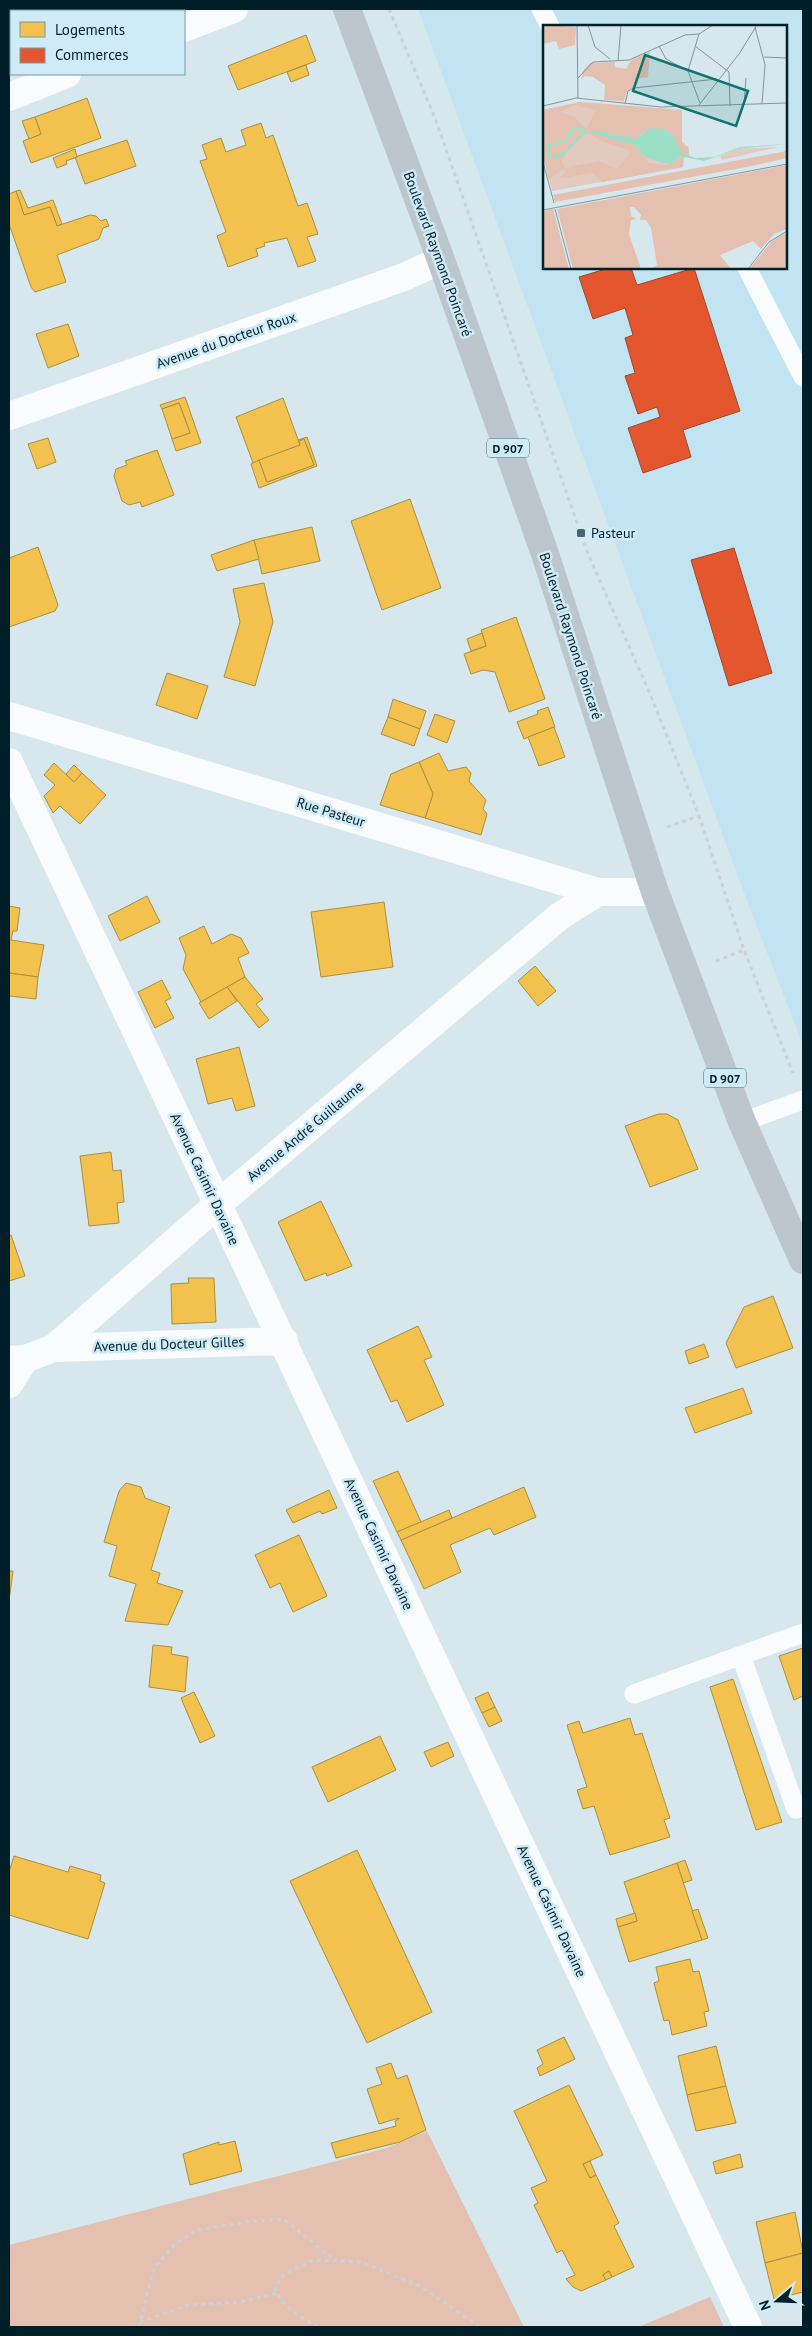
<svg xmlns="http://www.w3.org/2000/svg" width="812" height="2336" font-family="'PT Sans',sans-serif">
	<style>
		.built { fill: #c2e4f2; fill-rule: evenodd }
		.forest { fill: #e4c0b0 }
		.homes { fill: #f2c14e; stroke: #a99043 }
		.shops { fill: #e4572e; stroke: #a0462c }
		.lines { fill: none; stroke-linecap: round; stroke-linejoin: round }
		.path { stroke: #ccd2d4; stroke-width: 3; stroke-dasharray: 4 4; stroke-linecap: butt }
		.service { stroke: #f9fbfc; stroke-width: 19 }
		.minor { stroke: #f9fbfc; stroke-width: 28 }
		.primary { stroke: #bec6cd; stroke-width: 28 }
		.poi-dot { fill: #4b656e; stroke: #ceebf7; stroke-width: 2 }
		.labels { text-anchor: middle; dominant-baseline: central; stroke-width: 5; stroke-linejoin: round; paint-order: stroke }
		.shield { fill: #ceebf7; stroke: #3e5c67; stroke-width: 1 }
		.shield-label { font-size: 12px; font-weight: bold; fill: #001f29 }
		.street-label { font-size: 14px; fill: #001f29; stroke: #ceebf7 }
		.poi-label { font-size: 14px; fill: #001f29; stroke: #ceebf7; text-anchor: start }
		.inset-river { fill: none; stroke: #9adfc6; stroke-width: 2.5 }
		.inset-road { fill: none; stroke: #81979f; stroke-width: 1 }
		.view { fill: #0f766e; fill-opacity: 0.15; stroke: #0f766e; stroke-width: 2.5 }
		.inset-edge { fill: none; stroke: #001f29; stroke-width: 2.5 }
	</style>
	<rect width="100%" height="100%" fill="#d7e7ee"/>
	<path class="built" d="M418 9H803V1045L750 909ZM544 26H786V268H544Z"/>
	<g class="forest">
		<path d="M427 2131 524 2327H9V2245L387 2148Z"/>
		<path d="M710 2297 724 2327H638Z"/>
	</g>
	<g class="homes">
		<path d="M60 9H117L118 10 61 11Z"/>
		<path d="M306 35 316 61 238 90 228 66Z"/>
		<path d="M306 65 309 75 291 82 287 72Z"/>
		<path d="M87 98 101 138 31 163 23 141 41 134 35 117Z"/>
		<path d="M35 117 41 134 29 139 22 121Z"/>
		<path d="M261 123 266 138 273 135 298 206 307 203 318 234 307 237 316 261 298 267 287 238 264 243 265 246 256 249 258 256 228 267 217 236 226 232 200 161 207 159 202 145 221 138 226 152 246 145 241 130Z"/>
		<path d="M127 140 136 166 85 184 75 157Z"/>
		<path d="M75 149 77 157 66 161 67 164 57 168 53 158Z"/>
		<path d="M20 190 28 208 53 200 62 224 57 226 50 207 24 215 16 191Z"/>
		<path d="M16 191 24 215 50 207 57 226 90 215 96 216 101 221 106 219 109 226 103 228 99 239 57 255 66 282 35 292 31 287 9 224V194Z"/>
		<path d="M68 324 79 356 48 368 36 334Z"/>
		<path d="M185 397 201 443 176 451 172 439 190 433 179 403 162 409 160 405Z"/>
		<path d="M283 398 300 445 253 463 236 417Z"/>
		<path d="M179 403 190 433 172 439 162 409Z"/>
		<path d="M307 437 317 466 259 488 251 464 259 460 267 482 314 465 304 439 298 440Z"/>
		<path d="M48 438 56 462 37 469 28 444Z"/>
		<path d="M304 439 314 465 267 482 259 460 300 445 299 441Z"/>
		<path d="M157 450 174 495 142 507 140 502 129 505 122 501 114 476 116 469 127 465 125 461Z"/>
		<path d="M410 499 441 588 382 610 351 521Z"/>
		<path d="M312 527 320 561 262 574 254 540Z"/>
		<path d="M254 540 259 559 217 571 211 555Z"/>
		<path d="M38 547 58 605 55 611 9 627V558Z"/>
		<path d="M264 583 273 622 255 686 224 677 240 622 233 589Z"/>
		<path d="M516 617 545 699 509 712 495 672 483 670 471 674 464 654 486 646 481 630Z"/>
		<path d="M482 633 486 646 471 651 467 639Z"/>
		<path d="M167 673 208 686 197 719 156 705Z"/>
		<path d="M393 699 426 711 420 729 388 717Z"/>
		<path d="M548 707 555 727 524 739 517 722 538 714 537 711Z"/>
		<path d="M435 714 455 721 447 743 427 735Z"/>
		<path d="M388 717 420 729 414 746 381 734Z"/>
		<path d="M554 727 565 757 539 766 528 737Z"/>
		<path d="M439 753 448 771 466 767 471 773 469 781 486 800 483 809 487 814 481 835 425 818 433 794 419 762Z"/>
		<path d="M419 762 433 794 425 818 380 805 391 774Z"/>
		<path d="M54 763 74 782 82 773 106 795 80 824 60 806 53 813 44 796 55 785 44 775Z"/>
		<path d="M74 765 82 773 74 782 66 774Z"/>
		<path d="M147 896 160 922 120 941 108 916Z"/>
		<path d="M384 902 393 967 321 977 311 912Z"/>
		<path d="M9 906 20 908 17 931H13L11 940 44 945 38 977 9 973Z"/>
		<path d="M204 926 212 944 231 934 241 938 249 953 238 958 245 977 201 1002 183 969 186 955 179 938Z"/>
		<path d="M535 966 556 991 538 1006 518 981Z"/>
		<path d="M9 973 38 977 36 999 9 996Z"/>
		<path d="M245 977 263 999 256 1004 269 1020 259 1028 227 987Z"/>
		<path d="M162 980 171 998 165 1001 174 1018 155 1028 138 992Z"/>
		<path d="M227 987 237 1001 209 1019 199 1003Z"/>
		<path d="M239 1047 255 1106 236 1111 232 1098 208 1104 196 1059Z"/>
		<path d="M658 1114H667L678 1120 698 1169 650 1187 625 1126Z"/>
		<path d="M111 1152 113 1171 121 1170 124 1202 117 1203 119 1223 89 1226 80 1156Z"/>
		<path d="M321 1201 352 1266 327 1276 326 1273 305 1281 278 1222Z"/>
		<path d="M11 1235 25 1276 9 1281V1236Z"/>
		<path d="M188 1278H214L216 1322 172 1324 171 1284 189 1283Z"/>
		<path d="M773 1296 793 1348 736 1368 726 1343 744 1307Z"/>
		<path d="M418 1326 432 1357 424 1360 444 1405 407 1422 397 1400 391 1402 367 1350Z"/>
		<path d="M704 1344 709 1357 689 1364 685 1351Z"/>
		<path d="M743 1388 752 1413 695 1433 685 1408Z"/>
		<path d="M398 1471 421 1522 397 1532 373 1481Z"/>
		<path d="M126 1483 141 1487 145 1498 170 1507 151 1570 160 1573 157 1583 183 1591 168 1625 125 1621 136 1584 109 1576 117 1546 104 1542 119 1491Z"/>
		<path d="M524 1487 536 1517 494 1535 490 1528 450 1545 461 1572 424 1589 401 1540Z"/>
		<path d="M329 1490 337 1508 322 1514 320 1511 293 1523 286 1510Z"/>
		<path d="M449 1510 452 1518 401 1540 397 1532Z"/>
		<path d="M299 1535 327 1596 293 1612 280 1583 270 1588 255 1555Z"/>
		<path d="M9 1571H13L9 1601Z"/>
		<path d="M153 1645 172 1647 171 1654 188 1657 185 1692 149 1687Z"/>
		<path d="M803 1648V1696L794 1700 779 1656Z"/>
		<path d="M733 1679 782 1822 756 1830 710 1687Z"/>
		<path d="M194 1692 215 1736 200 1743 181 1698Z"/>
		<path d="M488 1692 495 1707 482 1713 475 1698Z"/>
		<path d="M495 1707 502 1721 489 1727 482 1713Z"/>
		<path d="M630 1718 635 1735 642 1733 670 1818 664 1820 670 1837 610 1855 594 1806 583 1809 577 1790 587 1787 567 1725 579 1721 583 1733Z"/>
		<path d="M380 1736 396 1770 328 1802 312 1767Z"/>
		<path d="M448 1742 454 1756 431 1767 424 1752Z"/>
		<path d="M357 1850 432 2012 367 2043 290 1881Z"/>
		<path d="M14 1856 68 1872 70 1866 101 1875 100 1881 105 1883 88 1939 9 1915V1872Z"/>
		<path d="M685 1860 692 1880 683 1883 677 1863Z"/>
		<path d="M677 1863 702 1940 629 1962 618 1927 637 1921 624 1882Z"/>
		<path d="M698 1909 708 1938 702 1940 692 1911Z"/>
		<path d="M635 1913 637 1921 618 1927 616 1919Z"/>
		<path d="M690 1959 693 1972 699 1971 709 2011 704 2012 707 2026 672 2035 669 2020 664 2021 654 1983 659 1981 656 1967Z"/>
		<path d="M564 2037 575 2059 540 2076 537 2068 543 2064 537 2050Z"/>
		<path d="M716 2046 726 2086 687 2095 678 2056Z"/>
		<path d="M391 2063 397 2079 407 2075 426 2130 400 2142 336 2158 331 2143 396 2126 395 2121 399 2119V2118L379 2124 367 2089 382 2084 376 2068Z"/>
		<path d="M569 2085 603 2155 583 2164 590 2178 596 2175 619 2223 614 2226 634 2267 612 2277 609 2271 603 2275 606 2280 581 2291 573 2287 566 2279 575 2275 562 2250 557 2253 534 2205 538 2203 531 2188 547 2181 514 2111Z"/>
		<path d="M726 2086 736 2123 696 2131 687 2095Z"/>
		<path d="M235 2141 242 2171 190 2185 183 2154 219 2142V2145Z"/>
		<path d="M740 2154 743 2167 716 2174 713 2162Z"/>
		<path d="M590 2161 596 2175 590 2178 583 2164Z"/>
		<path d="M795 2212 803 2253 765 2263 756 2222Z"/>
		<path d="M803 2253V2292L774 2299 765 2263Z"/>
		<path d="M609 2271 612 2277 606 2280 603 2275Z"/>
	</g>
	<g class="shops">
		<path d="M609 268H631L637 285 694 268 740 411 683 430 691 457 643 473 628 428 660 417 657 407 638 414 625 376 635 373 625 338 633 335 625 308 593 319 579 277Z"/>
		<path d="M734 548 772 673 729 686 691 560Z"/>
	</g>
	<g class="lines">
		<g class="path">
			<path d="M389 9 435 118 588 554 651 696 699 816 744 950 793 1073"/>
			<path d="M667 827 699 816"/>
			<path d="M716 961 744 950"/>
			<path d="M140 2322 189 2305 241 2302 277 2293"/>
			<path d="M139 2327 154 2268 174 2245 196 2230 247 2222 284 2219 335 2261"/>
			<path d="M318 2327C302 2318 280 2306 275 2287L284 2274 313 2260 360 2262 420 2286 480 2327"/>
		</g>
		<g class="service">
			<path d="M541 9 550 26"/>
			<path d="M747 268 803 377"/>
			<path d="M742 1122 803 1100"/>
			<path d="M741 1656 796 1809"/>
			<path d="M634 1694 803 1633"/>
		</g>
		<g class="minor">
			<path d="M184 28 234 9"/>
			<path d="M9 97 67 74"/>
			<path d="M9 416 404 277 441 260"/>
			<path d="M9 716 598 892H655"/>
			<path d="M9 762 748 2327"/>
			<path d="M54 1348 284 1341"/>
			<path d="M9 1360 25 1359 54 1348 217 1205 560 916 598 892"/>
			<path d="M9 1384 25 1359"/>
		</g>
		<path class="primary" d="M347 9 441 260 545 554 655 892 742 1122 803 1260"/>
	</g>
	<rect class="poi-dot" x="576" y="528" width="10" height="10" rx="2.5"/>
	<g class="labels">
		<g class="shield">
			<rect x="487" y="438.5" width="42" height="19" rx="4"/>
			<rect x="704" y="1068.5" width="42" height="19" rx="4"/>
		</g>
		<g class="shield-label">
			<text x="508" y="448">D 907</text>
			<text x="725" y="1078">D 907</text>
		</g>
		<g class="street-label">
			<text transform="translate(438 254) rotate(70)">Boulevard Raymond Poincaré</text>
			<text transform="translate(226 340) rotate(-19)">Avenue du Docteur Roux</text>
			<text transform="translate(571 636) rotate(72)">Boulevard Raymond Poincaré</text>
			<text transform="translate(331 812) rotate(17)">Rue Pasteur</text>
			<text transform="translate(305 1131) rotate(-40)">Avenue André Guillaume</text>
			<text transform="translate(205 1179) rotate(65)">Avenue Casimir Davaine</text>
			<text transform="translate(169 1344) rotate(-2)">Avenue du Docteur Gilles</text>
			<text transform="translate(379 1544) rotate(65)">Avenue Casimir Davaine</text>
			<text transform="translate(552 1911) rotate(65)">Avenue Casimir Davaine</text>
		</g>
		<g class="poi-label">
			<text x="591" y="533">Pasteur</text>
		</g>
	</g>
	<g transform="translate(543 25)">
		<rect width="244" height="244" fill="#d7e7ee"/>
		<path d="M37 77 139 85V116L146 123V131L140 133V142L9 166 0 131V85ZM235 122 179 135 177 131 195 124Z" fill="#e3cabf"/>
		<path d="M0 0 33 2 32 20 16 24 13 16 0 19ZM107 26 105 52 93 54V62L84 66 81 76 61 75 62 60 50 52 42 51 38 55 40 46 47 38 72 37V42L83 44 88 35ZM37 77 139 85V116L140 121H145L146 131 139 128 131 112 101 107 92 114 56 106H43L91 120 106 138 122 140 141 131 140 142 60 157 49 148 15 154 23 147 19 144 6 155 0 131V85ZM31 80 53 85 43 104 32 92 17 87ZM39 109H47L60 117 86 125V130L73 144 56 136 22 143 19 136 24 125ZM244 126V133L204 142 12 177 10 170ZM244 140V204L231 209 218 224 210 216 177 230 188 244H108L114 240 108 203 103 195H97L98 190 91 182H87L88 191 93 194 88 195 86 209 98 244H30L14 184ZM10 184 26 244H0V186ZM244 207V244H206L229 216Z" fill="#e4c0b0" fill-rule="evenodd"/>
		<path d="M109 103 123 105 131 112 139 128 152 133 171 132 197 122 244 119 195 124 161 136 137 131 129 138H120L102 132 91 120 42 106H56L92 114Z" fill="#9adfc6"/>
		<path class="inset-river" d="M43 106 19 130 7 132 5 121 23 116 31 103H35L43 106"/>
		<path class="inset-road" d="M34 0 35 73M45 0 52 22 67 34M212 2 222 40 219 79M156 9 145 46 157 78M116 21 123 34 145 46M152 21 186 47 187 81M221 32 244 33M75 36 78 0M35 53 50 37 86 35 142 10 156 9 170 0M82 79 85 66 91 63 174 54M156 80 196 29 214 0M201 80 203 53M0 81 33 73 118 82 244 78M0 137 11 178M12 184 28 244M0 185 244 139M205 244 226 217 244 206"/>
		<path class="view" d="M102 30 205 66 193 101 90 66Z"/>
		<rect width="244" height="244" class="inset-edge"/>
	</g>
	<rect width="812" height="2336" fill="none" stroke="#001f29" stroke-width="20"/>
	<rect x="10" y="10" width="175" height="65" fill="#ceebf7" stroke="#7c99a5"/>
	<rect x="20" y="22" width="25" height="15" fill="#f2c14e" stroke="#7c99a5"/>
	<text x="55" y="35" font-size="15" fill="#001f29">Logements</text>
	<rect x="20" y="48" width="25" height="15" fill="#e4572e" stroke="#7c99a5"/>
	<text x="55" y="60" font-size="15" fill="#001f29">Commerces</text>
	<g transform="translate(777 2301) rotate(251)" stroke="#ceebf7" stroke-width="4" paint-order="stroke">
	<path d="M0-4L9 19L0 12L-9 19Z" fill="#001f29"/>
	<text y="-8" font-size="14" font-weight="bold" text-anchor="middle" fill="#001f29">N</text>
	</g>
</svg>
